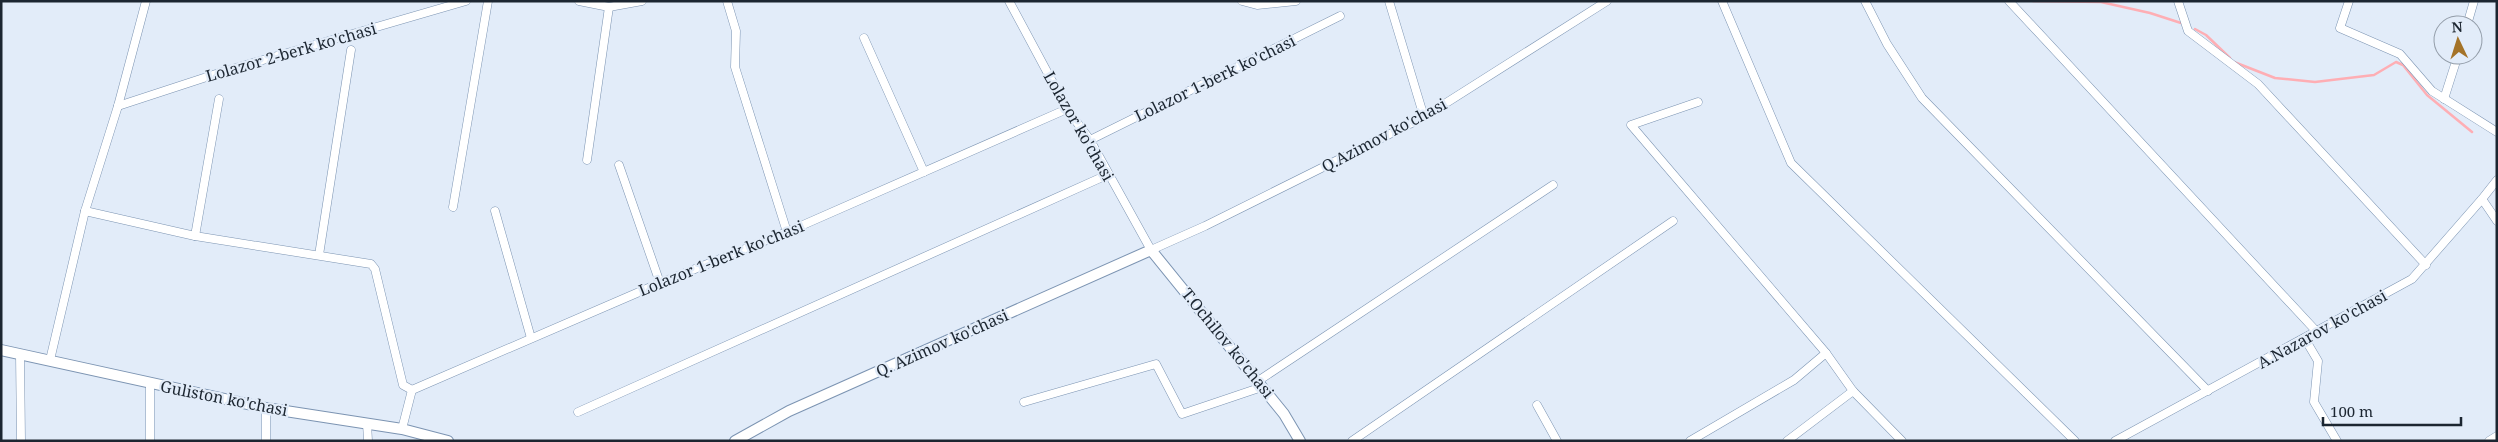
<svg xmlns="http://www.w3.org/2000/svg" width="2498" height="442" font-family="'Noto Serif',serif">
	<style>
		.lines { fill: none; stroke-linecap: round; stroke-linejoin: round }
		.stream { stroke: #feaeb4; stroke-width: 2.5 }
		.minor-casing { stroke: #7c94b2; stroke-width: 9 }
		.secondary-casing { stroke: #7c94b2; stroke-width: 12 }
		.minor { stroke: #fff; stroke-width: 8 }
		.secondary { stroke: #fff; stroke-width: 10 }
		.labels { text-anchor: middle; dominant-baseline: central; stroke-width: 4.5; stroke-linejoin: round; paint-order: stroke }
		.street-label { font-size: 16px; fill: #1c2631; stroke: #e2ecf9 }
	</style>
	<rect width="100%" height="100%" fill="#e2ecf9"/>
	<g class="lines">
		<g class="stream">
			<path d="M2033 1 2101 2 2150 13 2181 23"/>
			<path d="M2195 29 2206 35 2230 58"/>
			<path d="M2234 62 2275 78 2315 82 2374 75 2396 62 2403 65 2427 95 2472 132"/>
		</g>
		<defs>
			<g id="minor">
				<path d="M579 1 609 7 642 1"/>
				<path d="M727 1 736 31 735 67 787 232"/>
				<path d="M1009 1 1067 109 1090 140 1151 250 1205 226 1424 117 1607 1"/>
				<path d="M1242 1 1257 5 1296 1"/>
				<path d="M1389 1 1424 117"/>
				<path d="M1722 1 1791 163 2075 441"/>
				<path d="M1865 1 1887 44 1922 98 2208 391"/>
				<path d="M2009 1 2317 332"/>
				<path d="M2178 1 2188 31 2258 84 2426 265"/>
				<path d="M2349 1 2340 28 2400 54 2432 91 2497 132"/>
				<path d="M2467 25 2474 1"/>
				<path d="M864 38 924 172"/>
				<path d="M2444 99 2458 55"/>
				<path d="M1698 102 1631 125 1826 353"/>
				<path d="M118 106 225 71 466 1"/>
				<path d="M1090 140 1340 16"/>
				<path d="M587 160 609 7"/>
				<path d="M619 165 660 283"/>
				<path d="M2482 199 2497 180"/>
				<path d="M453 207 488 1"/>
				<path d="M85 211 195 236 371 264 375 269 403 385 412 390"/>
				<path d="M495 211 531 338"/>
				<path d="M195 236 219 99"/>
				<path d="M319 255 351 50"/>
				<path d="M2305 339 2318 361 2314 402 2337 441"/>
				<path d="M20 354 21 441"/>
				<path d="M50 360 85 211 118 106 146 1"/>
				<path d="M1258 381 1553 185"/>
				<path d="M150 383V441"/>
				<path d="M1024 402 1156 364 1182 414 1262 387"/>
				<path d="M1537 405 1557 441"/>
				<path d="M266 408V441"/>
				<path d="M578 412 1107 175"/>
				<path d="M367 423 368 441"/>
				<path d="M402 429 412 390 660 283 787 232 1067 109"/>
				<path d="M1352 441 1673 221"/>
				<path d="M1690 441 1794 380 1826 353 1853 391 1902 441"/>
				<path d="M1787 441 1853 391"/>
				<path d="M2115 441 2412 279 2482 199 2497 221"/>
				<path d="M2489 441 2497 436"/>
			</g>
			<g id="secondary">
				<path d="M1 350 266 408 402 429 448 441"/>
				<path d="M735 441 789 411 1151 250 1284 414 1300 441"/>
			</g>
		</defs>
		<use href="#minor" class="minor-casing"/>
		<use href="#secondary" class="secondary-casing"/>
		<use href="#minor" class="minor"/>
		<use href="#secondary" class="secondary"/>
	</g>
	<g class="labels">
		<g class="street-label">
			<text transform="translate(291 52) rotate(-16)">Lolazor 2-berk ko'chasi</text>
			<text transform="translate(1215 78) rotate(-26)">Lolazor 1-berk ko'chasi</text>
			<text transform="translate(1079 126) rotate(60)">Lolazor ko'chasi</text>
			<text transform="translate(1384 135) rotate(-28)">Q.Azimov ko'chasi</text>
			<text transform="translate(721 258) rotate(-22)">Lolazor 1-berk ko'chasi</text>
			<text transform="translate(2322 329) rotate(-29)">A.Nazarov ko'chasi</text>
			<text transform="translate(942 343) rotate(-24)">Q. Azimov ko'chasi</text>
			<text transform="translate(1228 343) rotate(51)">T.Ochilov ko'chasi</text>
			<text transform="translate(224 398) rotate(11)">Guliston ko'chasi</text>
		</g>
	</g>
	<rect width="2498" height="442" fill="none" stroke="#1c2631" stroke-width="5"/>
	<g transform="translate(2458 40) rotate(356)"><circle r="24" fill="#e2ecf9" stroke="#939da9"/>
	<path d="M0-4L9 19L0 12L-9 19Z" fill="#a47328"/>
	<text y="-8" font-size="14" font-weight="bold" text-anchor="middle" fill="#1c2631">N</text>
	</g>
	<path d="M2323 417v8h138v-8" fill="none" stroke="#1c2631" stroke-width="2.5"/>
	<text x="2330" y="417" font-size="15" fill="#1c2631" stroke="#e2ecf9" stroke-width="4" paint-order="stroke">100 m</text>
</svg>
